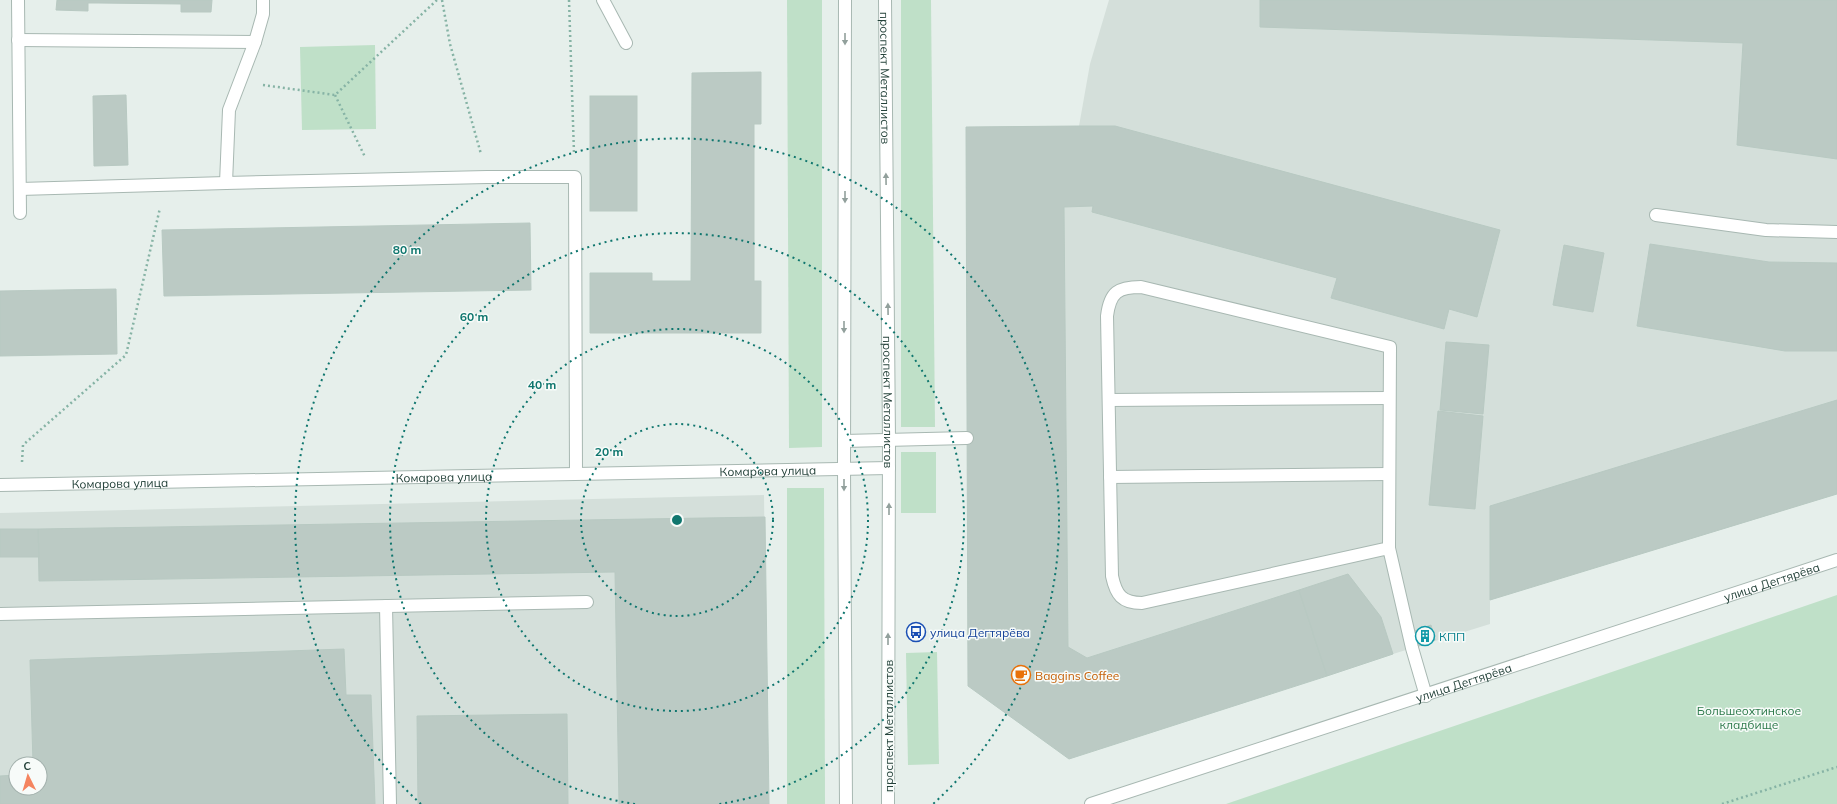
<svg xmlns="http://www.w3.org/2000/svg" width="1837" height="804" font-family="Mulish,sans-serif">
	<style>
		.built { fill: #d4dfda; fill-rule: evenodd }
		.green { fill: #bfe0c8 }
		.building { fill: #bbcac4; stroke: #b8c9c2 }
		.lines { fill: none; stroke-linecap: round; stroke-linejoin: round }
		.minor-casing { stroke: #a8b8b2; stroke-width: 14 }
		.path { stroke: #86b3a5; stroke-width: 2.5; stroke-dasharray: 2 3; stroke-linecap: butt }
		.minor { stroke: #fff; stroke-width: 12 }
		.oneway { fill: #92a09c }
		.ring { fill: none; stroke: #0f766e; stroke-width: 2; stroke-dasharray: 2 4 }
		.labels { text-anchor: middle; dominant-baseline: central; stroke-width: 3; stroke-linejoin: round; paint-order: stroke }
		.street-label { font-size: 12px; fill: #24423a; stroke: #f7fbf9 }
		.transit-label { font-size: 12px; fill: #164399; stroke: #f7fbf9; text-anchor: start }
		.culture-label { font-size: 12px; fill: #0d838f; stroke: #f7fbf9; text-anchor: start }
		.food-label { font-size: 12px; fill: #c56008; stroke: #f7fbf9; text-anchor: start }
		.park-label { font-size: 12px; fill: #2d7a4b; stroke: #f7fbf9 }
		.centre { fill: #0f766e; stroke: #f7fbf9; stroke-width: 2 }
		.ring-label { font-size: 12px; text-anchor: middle; font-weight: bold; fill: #0f766e; stroke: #f7fbf9; stroke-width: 3; stroke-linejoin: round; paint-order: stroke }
	</style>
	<rect width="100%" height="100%" fill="#e6efeb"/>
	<g class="built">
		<path d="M1109 0H1837V494L1490 600V624L1393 654 968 686 966 127 1079 126 1090 64Z"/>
		<path d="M764 495 768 804H0V513ZM16 764H40V788H16Z"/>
	</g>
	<g class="green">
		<path d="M787 0H822V447L789 448Z"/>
		<path d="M901 0H931L935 427H901Z"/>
		<path d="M375 45 376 129 302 130 300 47Z"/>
		<rect x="901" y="452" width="35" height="61"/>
		<path d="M787 488H824L825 804H787Z"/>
		<path d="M1837 595V804H1226Z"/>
		<path d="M937 652 939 764 908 765 906 653Z"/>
	</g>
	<g class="building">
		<path d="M57 0H212L211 12H181V4L99 3H88V11L56 10Z"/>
		<path d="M1260 0H1837V159L1737 145 1743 43 1260 27Z"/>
		<path d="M761 72V124H754V281H761V333H590V273H652V281H691L692 73Z"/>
		<path d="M126 95 128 165 94 166 93 96Z"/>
		<rect x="590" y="96" width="47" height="115"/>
		<path d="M1079 126H1115L1500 230 1477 317 1449 309 1444 329 1331 298 1337 278 1092 212 1093 206 1064 207 1068 647 1087 658 1299 590 1327 676 1069 759 968 686 966 127Z"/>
		<path d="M530 223 531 290 164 296 162 230Z"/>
		<path d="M1650 244 1769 262 1837 263V351H1785L1637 326Z"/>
		<path d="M1564 245 1604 253 1593 312 1553 305Z"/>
		<path d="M116 289 117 354 0 356V291Z"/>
		<path d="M1446 342 1489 345 1483 414 1440 410Z"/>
		<path d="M1837 400V494L1490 600V506Z"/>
		<path d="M1438 411 1483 416 1475 509 1429 505Z"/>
		<path d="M765 517 769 804H619L615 572 39 581 38 529Z"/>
		<path d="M0 529H38L39 557H0Z"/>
		<path d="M1348 574 1381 617 1393 654 1327 676 1299 590Z"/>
		<path d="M1431 625 1435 640 1419 646 1414 631Z"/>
		<path d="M344 649 346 695H371L375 804H0V776L16 775V788H40V764H33L30 660Z"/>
		<path d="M567 714 568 804H418L417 716Z"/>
	</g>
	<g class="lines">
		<defs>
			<g id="minor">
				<path d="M18 0 20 213"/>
				<path d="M263 0V14L255 42 229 110 226 183 487 177H575L576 473"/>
				<path d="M603 0 626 43"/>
				<path d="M845 0 844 469 846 804"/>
				<path id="s1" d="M885 0 889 440 888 804"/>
				<path d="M18 40 255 42"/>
				<path d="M20 189 226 183"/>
				<path d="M1656 215 1766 230 1837 232"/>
				<path d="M1109 400 1389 398"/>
				<path d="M844 441 967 438"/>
				<path d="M1110 477 1389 474"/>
				<path id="s2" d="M0 485 889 468"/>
				<path d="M1389 548 1390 347 1141 287C1118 287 1110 292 1107 316L1112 576C1116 595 1122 603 1142 603L1389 548 1412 648 1426 696"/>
				<path d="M386 606 390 804"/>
				<path d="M0 614 587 602"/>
				<path id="s3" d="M1091 804 1837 560"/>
			</g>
		</defs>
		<use href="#minor" class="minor-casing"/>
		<g class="path">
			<path d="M442 0 450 44 481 154"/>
			<path d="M569 0 574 153"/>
			<path d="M263 85 335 95 437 0"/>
			<path d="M335 95 365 157"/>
			<path d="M22 462 23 445 126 355 160 208"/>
			<path d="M1722 804 1837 767"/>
		</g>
		<use href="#minor" class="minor"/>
	</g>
	<defs><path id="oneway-solid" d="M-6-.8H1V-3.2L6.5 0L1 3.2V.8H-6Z"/></defs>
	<g class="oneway">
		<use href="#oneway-solid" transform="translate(845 39) rotate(90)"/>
		<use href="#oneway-solid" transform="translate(886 179) rotate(-91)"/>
		<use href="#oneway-solid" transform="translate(845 197) rotate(90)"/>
		<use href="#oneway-solid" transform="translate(888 309) rotate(-91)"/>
		<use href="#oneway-solid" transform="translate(844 327) rotate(90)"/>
		<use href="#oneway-solid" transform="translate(844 485) rotate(90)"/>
		<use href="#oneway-solid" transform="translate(889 509) rotate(-90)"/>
		<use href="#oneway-solid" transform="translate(888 639) rotate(-90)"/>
	</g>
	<g class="ring">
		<circle cx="677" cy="520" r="96"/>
		<circle cx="677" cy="520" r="191"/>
		<path d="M635 804A287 287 0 1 1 719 804"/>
		<path d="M421 804A382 382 0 1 1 933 804"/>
	</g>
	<defs>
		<symbol id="bus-ring" viewBox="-11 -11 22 22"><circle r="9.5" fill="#f7fbf9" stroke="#1a4fb4" stroke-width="1.5"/><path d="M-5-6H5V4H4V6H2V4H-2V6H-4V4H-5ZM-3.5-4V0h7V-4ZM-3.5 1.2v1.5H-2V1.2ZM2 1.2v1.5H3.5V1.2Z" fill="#1a4fb4"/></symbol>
		<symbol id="building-ring" viewBox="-11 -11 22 22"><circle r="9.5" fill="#f7fbf9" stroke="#0f9aa8" stroke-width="1.5"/><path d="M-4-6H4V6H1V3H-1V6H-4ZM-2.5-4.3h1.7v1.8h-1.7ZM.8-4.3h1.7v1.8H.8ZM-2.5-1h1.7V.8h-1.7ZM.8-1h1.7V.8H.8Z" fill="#0f9aa8"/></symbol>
		<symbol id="cafe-ring" viewBox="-11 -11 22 22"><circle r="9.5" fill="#f7fbf9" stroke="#e8710a" stroke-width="1.5"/><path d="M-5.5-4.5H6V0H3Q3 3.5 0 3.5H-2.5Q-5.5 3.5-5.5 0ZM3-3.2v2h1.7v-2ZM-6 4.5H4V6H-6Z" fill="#e8710a"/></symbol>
	</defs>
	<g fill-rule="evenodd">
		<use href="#bus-ring" x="905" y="621" width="22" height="22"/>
		<use href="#building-ring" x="1414" y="625" width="22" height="22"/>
		<use href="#cafe-ring" x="1010" y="664" width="22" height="22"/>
	</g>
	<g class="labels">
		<g class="street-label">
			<text stroke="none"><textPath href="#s1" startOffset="78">проспект Металлистов</textPath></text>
			<text stroke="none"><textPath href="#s1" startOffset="402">проспект Металлистов</textPath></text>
			<text stroke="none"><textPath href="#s2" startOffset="768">Комарова улица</textPath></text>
			<text stroke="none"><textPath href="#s2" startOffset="444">Комарова улица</textPath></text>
			<text stroke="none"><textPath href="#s2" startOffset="120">Комарова улица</textPath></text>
			<text stroke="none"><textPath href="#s3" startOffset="716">улица Дегтярёва</textPath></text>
			<text stroke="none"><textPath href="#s3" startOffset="392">улица Дегтярёва</textPath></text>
			<text transform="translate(888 726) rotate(-90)">проспект Металлистов</text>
		</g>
		<g class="transit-label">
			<text x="930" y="632">улица Дегтярёва</text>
		</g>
		<g class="culture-label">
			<text x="1439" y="636">КПП</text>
		</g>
		<g class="food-label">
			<text x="1035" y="675">Baggins Coffee</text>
		</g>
		<g class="park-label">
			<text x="1749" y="710">Большеохтинское<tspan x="1749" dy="14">кладбище</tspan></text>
		</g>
	</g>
	<circle cx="677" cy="520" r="6" class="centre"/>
	<g class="ring-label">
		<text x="407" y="254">80 m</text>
		<text x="474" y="321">60 m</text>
		<text x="542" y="389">40 m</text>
		<text x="609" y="456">20 m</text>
	</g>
	<g transform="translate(28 776) rotate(355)"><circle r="19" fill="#f7fbf9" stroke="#a3b1ad"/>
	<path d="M0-3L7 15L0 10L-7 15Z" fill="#f4845f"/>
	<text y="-6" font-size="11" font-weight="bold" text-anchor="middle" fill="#24423a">С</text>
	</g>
</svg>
